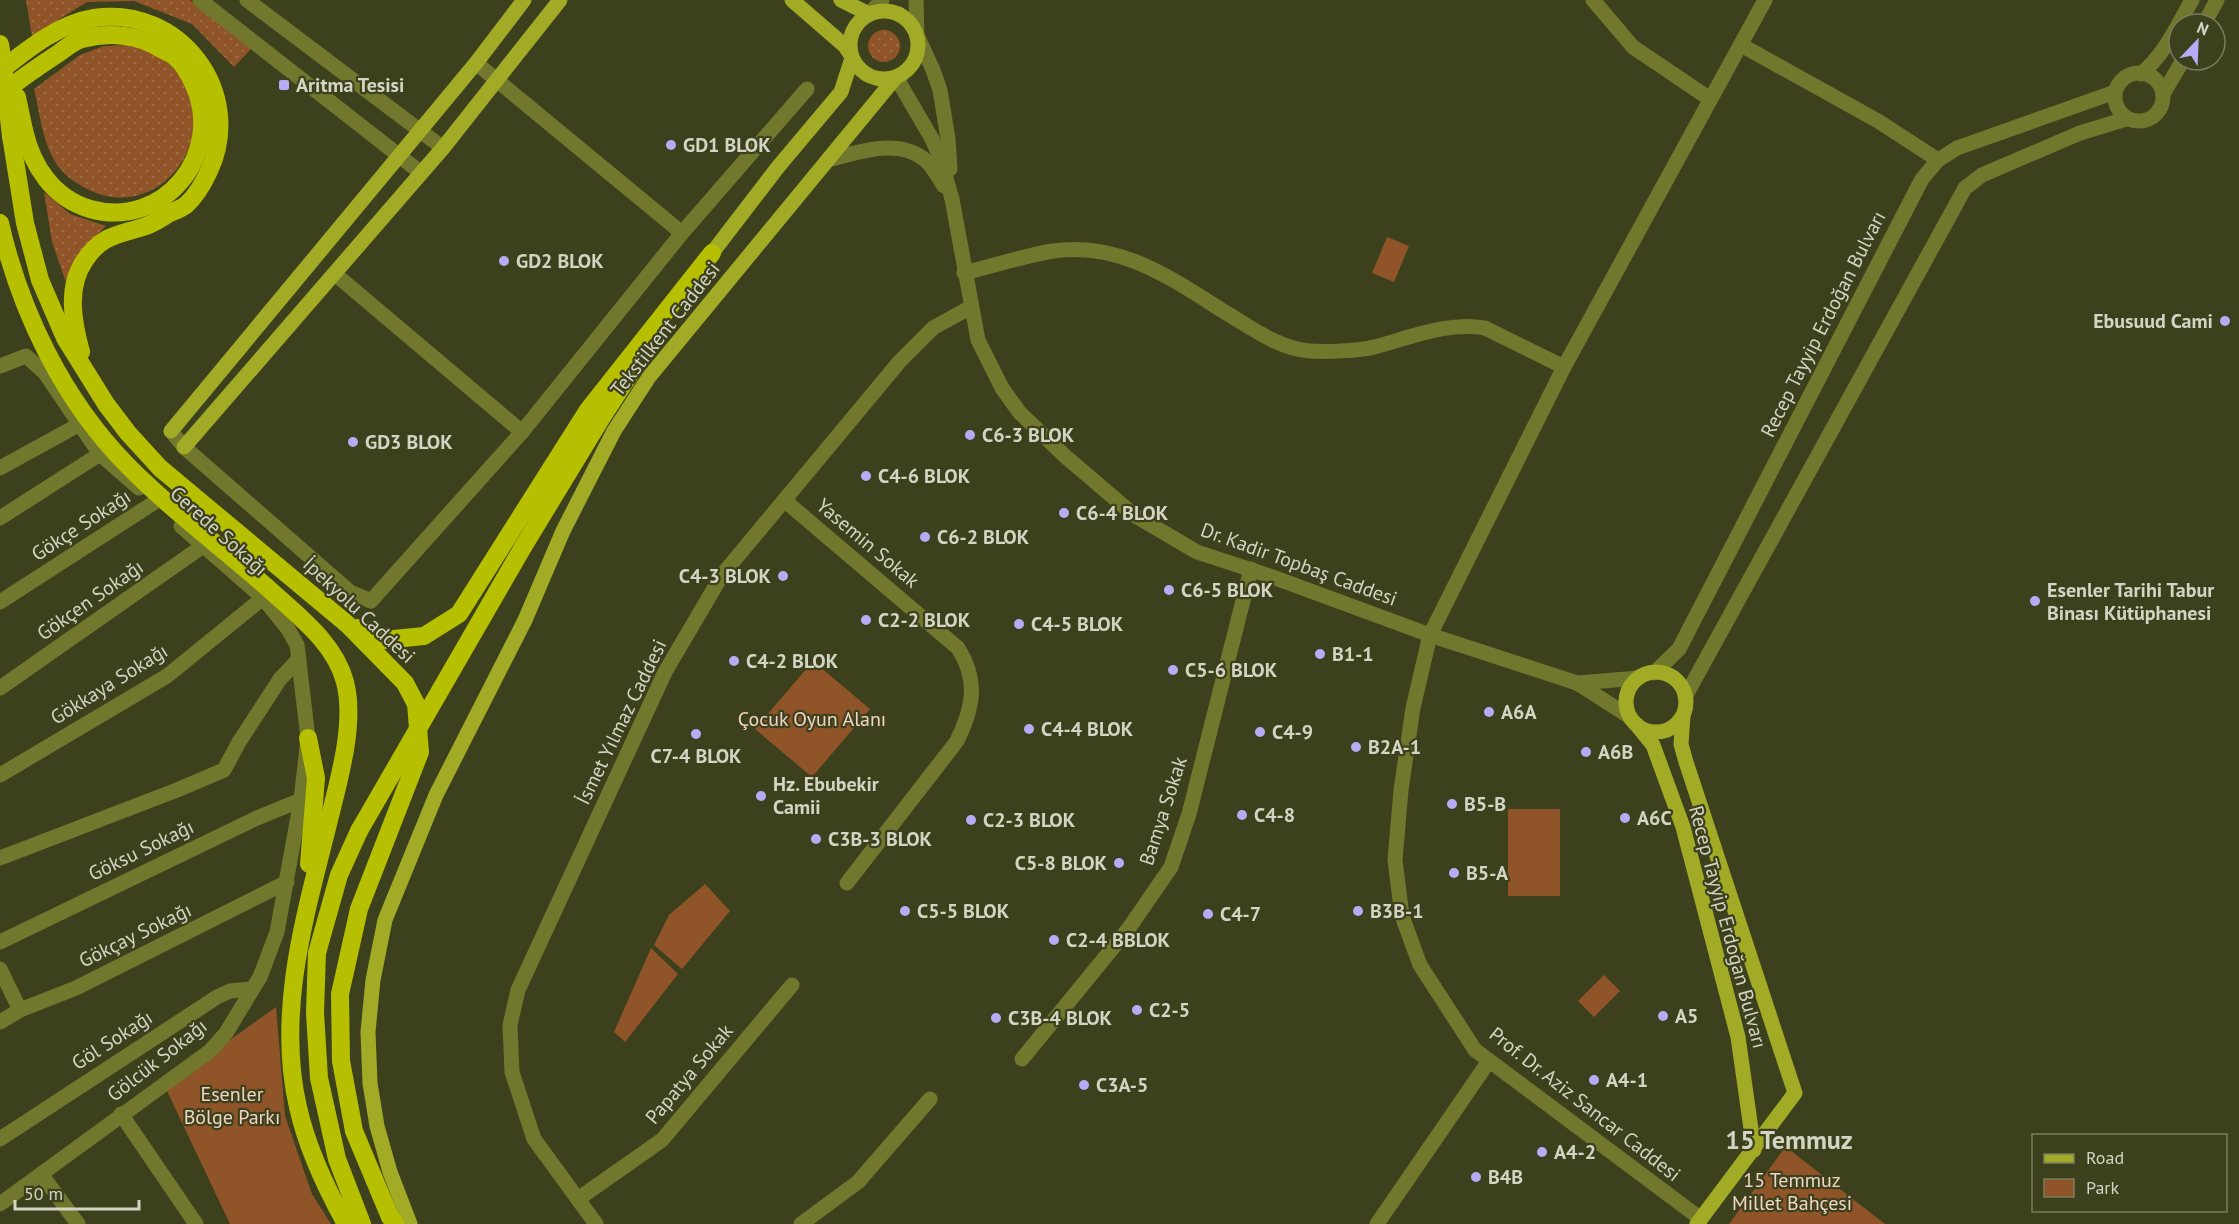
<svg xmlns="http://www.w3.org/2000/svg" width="2239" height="1224" font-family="'PT Sans',sans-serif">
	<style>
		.grass { fill: url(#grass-dots) }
		.green { fill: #905429 }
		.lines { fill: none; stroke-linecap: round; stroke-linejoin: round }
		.minor { stroke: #71772c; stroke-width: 15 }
		.major { stroke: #a2ab26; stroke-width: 15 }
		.highway { stroke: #b6c000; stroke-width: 18 }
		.highway-bridge { stroke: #b6c000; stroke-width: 18 }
		.poi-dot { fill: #baaaf6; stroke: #3d401d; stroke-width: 2 }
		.labels { text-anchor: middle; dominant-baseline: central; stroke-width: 4.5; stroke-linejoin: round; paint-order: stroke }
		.poi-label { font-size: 20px; font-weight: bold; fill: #d3d5c2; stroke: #3d401d; text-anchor: start }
		.street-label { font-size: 20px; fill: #d3d5c2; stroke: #3d401d }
		.park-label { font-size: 20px; fill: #f0d5c4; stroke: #3d401d }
		.district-label { font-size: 26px; font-weight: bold; fill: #d3d5c2; stroke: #3d401d }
	</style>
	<defs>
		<pattern id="grass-dots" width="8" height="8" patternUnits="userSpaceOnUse" patternTransform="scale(1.5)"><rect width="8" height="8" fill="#905429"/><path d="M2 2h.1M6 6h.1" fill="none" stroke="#9f6c46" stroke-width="1.8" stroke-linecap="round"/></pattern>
	</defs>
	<rect width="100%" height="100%" fill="#3d401d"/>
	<g class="grass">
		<path d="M26 0H190L252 48 234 67 192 24 134 1 87 2 32 36Z"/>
		<circle cx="884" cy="46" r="16"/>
		<path d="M129 45C138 48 148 49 155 54 243 108 169 231 87 189 76 183 63 175 56 163 42 141 40 114 34 89L80 55 104 46Z"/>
		<path d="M44 192 70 214 106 226 82 250 68 288 52 242Z"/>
	</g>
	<g class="green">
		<path d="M1387 237 1409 246 1394 282 1372 273Z"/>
		<path d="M813 661 870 709 812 777 755 729Z"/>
		<rect x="1508" y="809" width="52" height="87"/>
		<path d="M705 884 730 911 682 969 654 945 669 915Z"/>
		<path d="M651 948 678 974 625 1042 614 1032Z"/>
		<path d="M1604 975 1620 991 1594 1017 1578 1001Z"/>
		<path d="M276 1007 285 1116 312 1194 331 1224H230L167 1091 230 1040Z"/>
		<path d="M1786 1146V1147L1885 1224H1729Z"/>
	</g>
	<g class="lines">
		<g class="minor">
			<path d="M200 0 420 172"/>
			<path d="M247 0 443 148"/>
			<path d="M916 0 917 35 933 70 940 90 948 139 950 169"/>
			<path d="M1593 0 1633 47 1710 99"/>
			<path d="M869 14 882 0"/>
			<path d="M2204 24 2217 0"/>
			<path d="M1741 45 1878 121 1938 160"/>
			<path d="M476 63 682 233"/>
			<circle cx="2139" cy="97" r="24"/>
			<path d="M2141 74C2165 54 2177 26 2192 0"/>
			<path d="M896 77 932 139 940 157 952 199 978 340 1002 388 1020 413 1066 457 1134 515 1197 552 1270 576 1430 635 1577 683"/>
			<path d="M2163 94 2183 60"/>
			<path d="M828 160C858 152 897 138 924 159 932 165 938 177 944 186"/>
			<path d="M964 273C993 266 1023 256 1053 251 1122 241 1173 280 1228 314 1253 329 1280 349 1310 351 1326 352 1359 351 1374 347 1409 338 1448 321 1485 328L1564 367"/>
			<path d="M335 274 522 432"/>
			<path d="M0 366 26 356 45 373 100 454 139 488"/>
			<path d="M171 431 184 447 350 592 371 601 522 432 682 233 807 89"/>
			<path d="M0 468 80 424"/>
			<path d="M784 500 958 648C979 681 973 708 957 741L847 883"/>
			<path d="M0 518 100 454"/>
			<path d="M0 602 155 502"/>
			<path d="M1654 673 1679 649 1922 179 1938 160 1957 148 2115 92"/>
			<path d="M0 688 203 546"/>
			<path d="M1685 697 1965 188 1982 175 2080 133 2126 119"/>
			<path d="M1630 717 1577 683 1639 678"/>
			<path d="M0 775 167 676 263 598"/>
			<path d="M0 858 177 790 224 770 239 742 280 679 299 659"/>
			<path d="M0 942 257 818 301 800"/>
			<path d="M0 969 20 1010"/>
			<path d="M0 1022 20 1010 76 988 287 882"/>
			<path d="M1022 1059 1129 928 1171 867 1189 814 1251 569"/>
			<path d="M121 1114 196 1224"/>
			<path d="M0 1139 217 997 230 991 252 989"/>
			<path d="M41 1174 78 1224"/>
			<path d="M578 1199 662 1140 792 985"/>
			<path d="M0 1204 210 1051 226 1033 260 977 277 932 301 800 308 738 297 645 288 629 263 598 181 526"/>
			<path d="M1701 1219 1475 1050 1420 965 1402 916 1395 860 1401 790 1413 708 1430 635 1564 367 1765 0"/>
			<path d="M596 1224 534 1139 512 1072 510 1025 518 990 665 672 722 575 900 361 933 328 971 307"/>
			<path d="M801 1224 858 1182 930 1099"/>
			<path d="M1377 1224 1489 1061"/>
		</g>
		<g class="major">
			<path d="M792 0 845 46 851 55"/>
			<path d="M841 0 869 14"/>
			<circle cx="884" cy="45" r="34"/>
			<path d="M712 253 778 167 841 92 852 58"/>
			<path d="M171 431 476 63 524 0"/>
			<path d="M184 447 443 148 560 0"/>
			<circle cx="1656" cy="702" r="30"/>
			<path d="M1683 716 1681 744 1686 762 1795 1093 1697 1224"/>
			<path d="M1636 724 1653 745 1683 827 1738 1037 1754 1150"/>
			<path d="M410 1224 390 1172 377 1126 370 1083 368 1032 373 980 385 920 436 795 525 620 563 531 614 431 649 377 896 77"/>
		</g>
		<g class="highway">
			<path d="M0 44 2 57"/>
			<path d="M0 71C28 49 58 24 94 18 179 5 246 92 209 171 204 182 196 196 186 205 182 208 175 211 170 213 163 217 155 223 146 226 120 235 102 234 85 260 66 287 73 323 81 352"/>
			<path d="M0 95C19 80 39 66 59 53 66 48 74 41 82 39 108 32 138 34 161 49 166 52 172 54 176 58 184 65 190 76 194 85 225 153 164 230 90 209 53 198 32 166 24 130"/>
			<path d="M11 136 25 223 40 280 65 338 106 404 128 433 160 468 347 624 405 683 416 704 420 752 359 909 340 994 341 1061 354 1131 390 1217 395 1224"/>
			<path d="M0 223C20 311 63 400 127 465 171 510 223 548 270 590 298 616 335 643 345 682 356 724 338 783 328 824 305 916 276 1012 298 1107 307 1148 326 1188 346 1224"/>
			<path d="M523 547 602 417 632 371"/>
			<path d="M357 628 384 640 424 636 459 614 588 410 712 253"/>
			<path d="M308 738 316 778 309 864"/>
			<path d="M359 831 339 875 317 953 315 1013 319 1078 337 1159 362 1224"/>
		</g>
		<g class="highway-bridge">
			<path d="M2 57 11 136"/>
			<path d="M17 97 24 130"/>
			<path d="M359 831 523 547"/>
		</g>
	</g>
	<g class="poi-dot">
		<rect x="278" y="79" width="12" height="12" rx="3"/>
		<circle cx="671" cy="145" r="6"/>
		<circle cx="504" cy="261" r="6"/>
		<circle cx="2225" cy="321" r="6"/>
		<circle cx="970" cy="435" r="6"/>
		<circle cx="353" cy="442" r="6"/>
		<circle cx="866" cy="476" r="6"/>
		<circle cx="1064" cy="513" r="6"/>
		<circle cx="925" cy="537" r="6"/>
		<circle cx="783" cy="576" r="6"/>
		<circle cx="1169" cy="590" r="6"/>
		<circle cx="2035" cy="601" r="6"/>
		<circle cx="866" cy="620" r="6"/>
		<circle cx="1019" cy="624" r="6"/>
		<circle cx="1320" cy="654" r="6"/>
		<circle cx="734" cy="661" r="6"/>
		<circle cx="1173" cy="670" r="6"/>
		<circle cx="1489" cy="712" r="6"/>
		<circle cx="1029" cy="729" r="6"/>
		<circle cx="1260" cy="732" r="6"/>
		<circle cx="696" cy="734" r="6"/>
		<circle cx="1356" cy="747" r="6"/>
		<circle cx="1586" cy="752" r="6"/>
		<circle cx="761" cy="796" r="6"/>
		<circle cx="1452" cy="804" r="6"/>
		<circle cx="1242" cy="815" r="6"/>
		<circle cx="1625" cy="818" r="6"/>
		<circle cx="971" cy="820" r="6"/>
		<circle cx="816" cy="839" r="6"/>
		<circle cx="1119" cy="863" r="6"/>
		<circle cx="1454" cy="873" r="6"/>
		<circle cx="905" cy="911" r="6"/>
		<circle cx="1358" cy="911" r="6"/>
		<circle cx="1208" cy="914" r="6"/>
		<circle cx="1054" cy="940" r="6"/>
		<circle cx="1137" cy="1010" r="6"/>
		<circle cx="1663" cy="1016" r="6"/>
		<circle cx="996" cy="1018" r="6"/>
		<circle cx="1594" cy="1080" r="6"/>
		<circle cx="1084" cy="1085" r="6"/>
		<circle cx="1542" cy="1152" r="6"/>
		<circle cx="1476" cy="1177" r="6"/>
	</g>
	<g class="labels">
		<g class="poi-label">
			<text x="296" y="85">Aritma Tesisi</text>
			<text x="683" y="145">GD1 BLOK</text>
			<text x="516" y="261">GD2 BLOK</text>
			<text x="2213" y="321" text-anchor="end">Ebusuud Cami</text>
			<text x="982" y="435">C6-3 BLOK</text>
			<text x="365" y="442">GD3 BLOK</text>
			<text x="878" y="476">C4-6 BLOK</text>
			<text x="1076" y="513">C6-4 BLOK</text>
			<text x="937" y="537">C6-2 BLOK</text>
			<text x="771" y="576" text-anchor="end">C4-3 BLOK</text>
			<text x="1181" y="590">C6-5 BLOK</text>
			<text x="2047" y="590">Esenler Tarihi Tabur<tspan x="2047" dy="23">Binası Kütüphanesi</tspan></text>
			<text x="878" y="620">C2-2 BLOK</text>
			<text x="1031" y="624">C4-5 BLOK</text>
			<text x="1332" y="654">B1-1</text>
			<text x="746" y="661">C4-2 BLOK</text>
			<text x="1185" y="670">C5-6 BLOK</text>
			<text x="1501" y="712">A6A</text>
			<text x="1041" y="729">C4-4 BLOK</text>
			<text x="1272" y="732">C4-9</text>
			<text x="1368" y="747">B2A-1</text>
			<text x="1598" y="752">A6B</text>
			<text x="696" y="756" text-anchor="middle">C7-4 BLOK</text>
			<text x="773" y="784">Hz. Ebubekir<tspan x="773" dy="23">Camii</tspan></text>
			<text x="1464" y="804">B5-B</text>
			<text x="1254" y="815">C4-8</text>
			<text x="1637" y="818">A6C</text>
			<text x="983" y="820">C2-3 BLOK</text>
			<text x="828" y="839">C3B-3 BLOK</text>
			<text x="1107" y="863" text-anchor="end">C5-8 BLOK</text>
			<text x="1466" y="873">B5-A</text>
			<text x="917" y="911">C5-5 BLOK</text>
			<text x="1370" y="911">B3B-1</text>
			<text x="1220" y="914">C4-7</text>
			<text x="1066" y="940">C2-4 BBLOK</text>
			<text x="1149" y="1010">C2-5</text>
			<text x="1675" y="1016">A5</text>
			<text x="1008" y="1018">C3B-4 BLOK</text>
			<text x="1606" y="1080">A4-1</text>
			<text x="1096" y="1085">C3A-5</text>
			<text x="1554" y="1152">A4-2</text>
			<text x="1488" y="1177">B4B</text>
		</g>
		<g class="street-label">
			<text transform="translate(1823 324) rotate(-63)">Recep Tayyip Erdoğan Bulvarı</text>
			<text transform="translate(665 329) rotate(-52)">Tekstilkent Caddesi</text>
			<text transform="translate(81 525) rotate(-33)">Gökçe Sokağı</text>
			<text transform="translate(219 531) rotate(42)">Gerede Sokağı</text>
			<text transform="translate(868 543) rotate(40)">Yasemin Sokak</text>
			<text transform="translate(1299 564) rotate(20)">Dr. Kadir Topbaş Caddesi</text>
			<text transform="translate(90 600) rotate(-35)">Gökçen Sokağı</text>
			<text transform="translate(359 610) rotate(43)">İpekyolu Caddesi</text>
			<text transform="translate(109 684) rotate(-32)">Gökkaya Sokağı</text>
			<text transform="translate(621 722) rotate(-64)">İsmet Yılmaz Caddesi</text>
			<text transform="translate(1163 811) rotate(-72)">Bamya Sokak</text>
			<text transform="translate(141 850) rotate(-26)">Göksu Sokağı</text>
			<text transform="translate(1728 927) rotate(75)">Recep Tayyip Erdoğan Bulvarı</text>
			<text transform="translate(135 935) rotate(-26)">Gökçay Sokağı</text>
			<text transform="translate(112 1040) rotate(-33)">Göl Sokağı</text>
			<text transform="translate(157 1060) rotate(-38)">Gölcük Sokağı</text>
			<text transform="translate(689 1074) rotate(-50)">Papatya Sokak</text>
			<text transform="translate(1585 1104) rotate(38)">Prof. Dr. Aziz Sancar Caddesi</text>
		</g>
		<g class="park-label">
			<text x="812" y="719">Çocuk Oyun Alanı</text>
			<text x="232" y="1094">Esenler<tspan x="232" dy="23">Bölge Parkı</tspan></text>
			<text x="1792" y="1180">15 Temmuz<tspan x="1792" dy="23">Millet Bahçesi</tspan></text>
		</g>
		<g class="district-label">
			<text x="1789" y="1139">15 Temmuz</text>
		</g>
	</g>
	<rect x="2032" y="1134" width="195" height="78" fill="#3d401d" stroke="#797c5f" stroke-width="1.5"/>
	<rect x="2044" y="1154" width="30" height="9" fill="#a2ab26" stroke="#797c5f" stroke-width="1.5"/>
	<text x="2086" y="1164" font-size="18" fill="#d3d5c2">Road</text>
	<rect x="2044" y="1179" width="30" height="18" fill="#905429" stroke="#797c5f" stroke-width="1.5"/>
	<text x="2086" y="1194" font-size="18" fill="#d3d5c2">Park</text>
	<g transform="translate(2197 42) rotate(23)"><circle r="28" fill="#3d401d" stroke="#797c5f" stroke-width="1.5"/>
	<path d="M0-4.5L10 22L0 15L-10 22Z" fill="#baaaf6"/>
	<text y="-9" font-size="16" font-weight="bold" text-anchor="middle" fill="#d3d5c2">N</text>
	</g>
	<path d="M15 1200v9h124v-9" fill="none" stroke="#d3d5c2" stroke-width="3"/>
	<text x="24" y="1200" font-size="18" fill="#d3d5c2" stroke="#3d401d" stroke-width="4.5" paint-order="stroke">50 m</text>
</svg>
